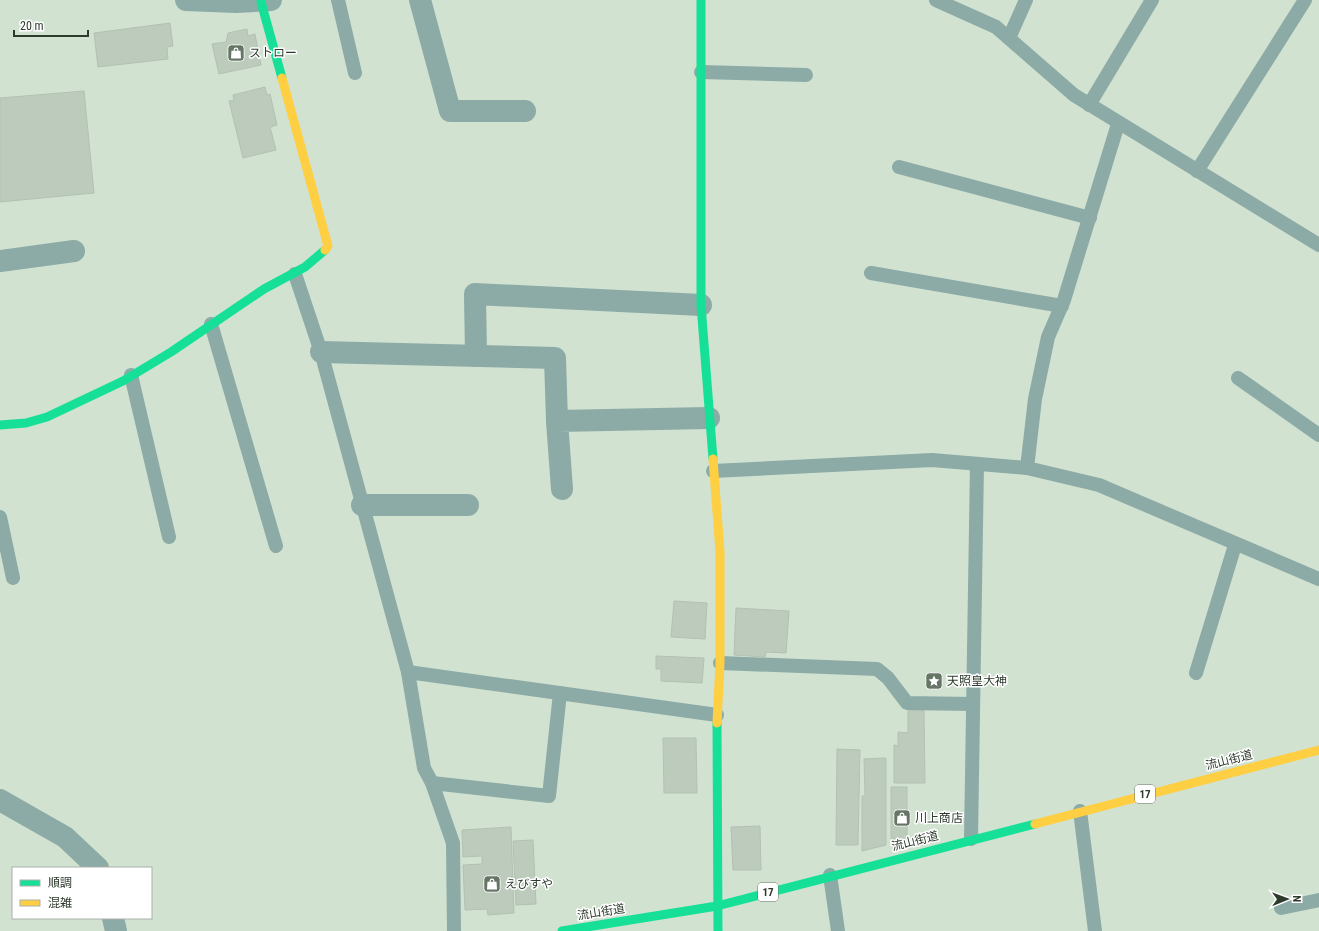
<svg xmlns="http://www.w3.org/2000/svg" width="1319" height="931" font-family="'Roboto Condensed','Noto Sans JP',sans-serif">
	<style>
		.building { fill: #bdcbbd; stroke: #b3c1b3 }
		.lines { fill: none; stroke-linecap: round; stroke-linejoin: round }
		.lane { stroke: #8caaa6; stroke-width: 14 }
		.street { stroke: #8caaa6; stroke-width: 22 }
		.fast { stroke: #16e098; stroke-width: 9 }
		.slow { stroke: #ffcf43; stroke-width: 9 }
		.labels { text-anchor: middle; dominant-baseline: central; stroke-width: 3; stroke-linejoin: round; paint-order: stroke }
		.shield { fill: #fff; stroke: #6c756c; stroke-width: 1 }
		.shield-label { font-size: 11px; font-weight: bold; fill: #2d3a2d }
		.poi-label { font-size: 12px; fill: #2d3a2d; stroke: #fff; text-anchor: start }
		.street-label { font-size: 12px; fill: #2d3a2d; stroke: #fff }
	</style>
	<rect width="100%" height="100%" fill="#d1e2d1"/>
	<g class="building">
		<path d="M170 23 173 46 167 47 168 59 98 67 94 33Z"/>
		<path d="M247 29 248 36 255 34 261 65 219 74 212 44 226 42 228 33Z"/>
		<path d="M265 87 267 95 270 94 277 125 270 127 276 150 243 158 229 101 234 100 233 95Z"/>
		<path d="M84 91 94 193 0 202V98Z"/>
		<path d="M674 601 707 603 705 639 671 637Z"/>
		<path d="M736 608 789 611 786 653 766 652 765 657 734 655Z"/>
		<path d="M656 656 704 658 702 683 661 681V669H656Z"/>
		<path d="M908 710H924L925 783H894V745L898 746V732L908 733Z"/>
		<path d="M663 738H696L697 793H664Z"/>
		<path d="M837 749 860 750 858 845H836Z"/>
		<path d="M886 758V845L862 851V796H865L864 759Z"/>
		<rect x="891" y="787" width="16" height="52"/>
		<path d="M760 826 761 870H733L731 827Z"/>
		<path d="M511 827 514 913 488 915 487 909 465 910 463 865 482 864V856L463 857 462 830Z"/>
		<path d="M533 840 536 904 516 905 513 841Z"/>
	</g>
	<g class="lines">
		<g class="lane">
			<path d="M338 0 355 73"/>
			<path d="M936 0 996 27 1074 95 1319 245"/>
			<path d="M1009 38 1026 0"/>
			<path d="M701 72 806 75"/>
			<path d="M1089 105 1152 0"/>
			<path d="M899 167 1090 218"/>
			<path d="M1197 171 1305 0"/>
			<path d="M871 273 1062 306"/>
			<path d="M295 274 321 352 408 672 424 768 432 783 453 843 454 931"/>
			<path d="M211 324 276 546"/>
			<path d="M131 375 169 537"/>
			<path d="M1238 378 1319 435"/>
			<path d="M1027 468 1035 399 1048 337 1064 300 1118 124"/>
			<path d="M713 471 932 460 1027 468 1099 485 1319 579"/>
			<path d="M0 517 13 578"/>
			<path d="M720 663 877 669 888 678 907 703 973 704"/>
			<path d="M408 672 717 715"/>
			<path d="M1196 673 1235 545"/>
			<path d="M432 783 549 796 560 693"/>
			<path d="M1080 811 1095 931"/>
			<path d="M971 839 977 464"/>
			<path d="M830 875 838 931"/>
			<path d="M1281 908 1319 900"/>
		</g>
		<g class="street">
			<path d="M186 0 236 2 271 0"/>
			<path d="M420 0 450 111H525"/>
			<path d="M0 261 74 251"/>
			<path d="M321 352 555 358 557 421"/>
			<path d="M476 356 475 294 701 305"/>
			<path d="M562 489 557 421 709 418"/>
			<path d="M362 505H468"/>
			<path d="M0 800 65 837 98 868"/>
			<path d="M113 918 116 931"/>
		</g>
		<g class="fast">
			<path d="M701 0V305L713 459"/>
			<path d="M261 2 282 78"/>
			<path d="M0 425 26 423 47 417 123 381 171 352 264 289 305 267 325 250"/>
			<path d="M717 723 718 931"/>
			<path d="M562 931 717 906 1035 824"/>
		</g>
		<g class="slow">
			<path d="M282 78 328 246 325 250"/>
			<path d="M713 459 720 552V663L717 723"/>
			<path d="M1035 824 1319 750"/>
		</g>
	</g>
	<defs>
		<symbol id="shop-square" viewBox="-11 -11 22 22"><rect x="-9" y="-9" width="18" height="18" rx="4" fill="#667566" stroke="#fff"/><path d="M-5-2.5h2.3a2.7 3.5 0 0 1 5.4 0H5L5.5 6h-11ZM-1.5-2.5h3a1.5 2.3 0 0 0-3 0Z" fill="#fff"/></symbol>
		<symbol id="sight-square" viewBox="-11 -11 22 22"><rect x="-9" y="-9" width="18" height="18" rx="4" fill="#667566" stroke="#fff"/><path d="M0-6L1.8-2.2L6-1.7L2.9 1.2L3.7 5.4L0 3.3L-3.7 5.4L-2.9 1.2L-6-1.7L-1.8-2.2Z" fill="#fff"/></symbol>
	</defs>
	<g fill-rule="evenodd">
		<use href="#shop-square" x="226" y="43" width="20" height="20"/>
		<use href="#sight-square" x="924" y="671" width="20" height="20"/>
		<use href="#shop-square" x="892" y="808" width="20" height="20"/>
		<use href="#shop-square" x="482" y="874" width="20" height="20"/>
	</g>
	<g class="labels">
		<g class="shield">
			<rect x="1135" y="785" width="20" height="18" rx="3"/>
			<rect x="758" y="883" width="20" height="18" rx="3"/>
		</g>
		<g class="shield-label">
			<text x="1145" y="794">17</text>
			<text x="768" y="892">17</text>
		</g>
		<g class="poi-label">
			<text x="249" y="53">ストロー</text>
			<text x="947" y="681">天照皇大神</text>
			<text x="915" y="818">川上商店</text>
			<text x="505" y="884">えびすや</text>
		</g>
		<g class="street-label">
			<text transform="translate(1229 760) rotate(-14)">流山街道</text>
			<text transform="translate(915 841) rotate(-14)">流山街道</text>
			<text transform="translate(601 912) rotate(-9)">流山街道</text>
		</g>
	</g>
	<rect x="12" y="867" width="140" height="52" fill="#ffffff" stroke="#abb0ab"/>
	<rect x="20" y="880" width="20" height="6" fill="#16e098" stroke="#abb0ab"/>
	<text x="48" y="887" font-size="12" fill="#2d3a2d">順調</text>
	<rect x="20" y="900" width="20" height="6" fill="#ffcf43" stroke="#abb0ab"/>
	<text x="48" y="907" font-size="12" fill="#2d3a2d">混雑</text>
	<g transform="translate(1287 899) rotate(89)" stroke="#ffffff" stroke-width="3" paint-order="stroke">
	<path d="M0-3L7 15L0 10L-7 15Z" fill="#2d3a2d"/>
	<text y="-6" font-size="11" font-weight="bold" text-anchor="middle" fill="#2d3a2d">N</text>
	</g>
	<path d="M14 30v6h74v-6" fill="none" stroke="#2d3a2d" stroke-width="2"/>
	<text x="20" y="30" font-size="12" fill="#2d3a2d" stroke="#ffffff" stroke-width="3" paint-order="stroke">20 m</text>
</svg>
